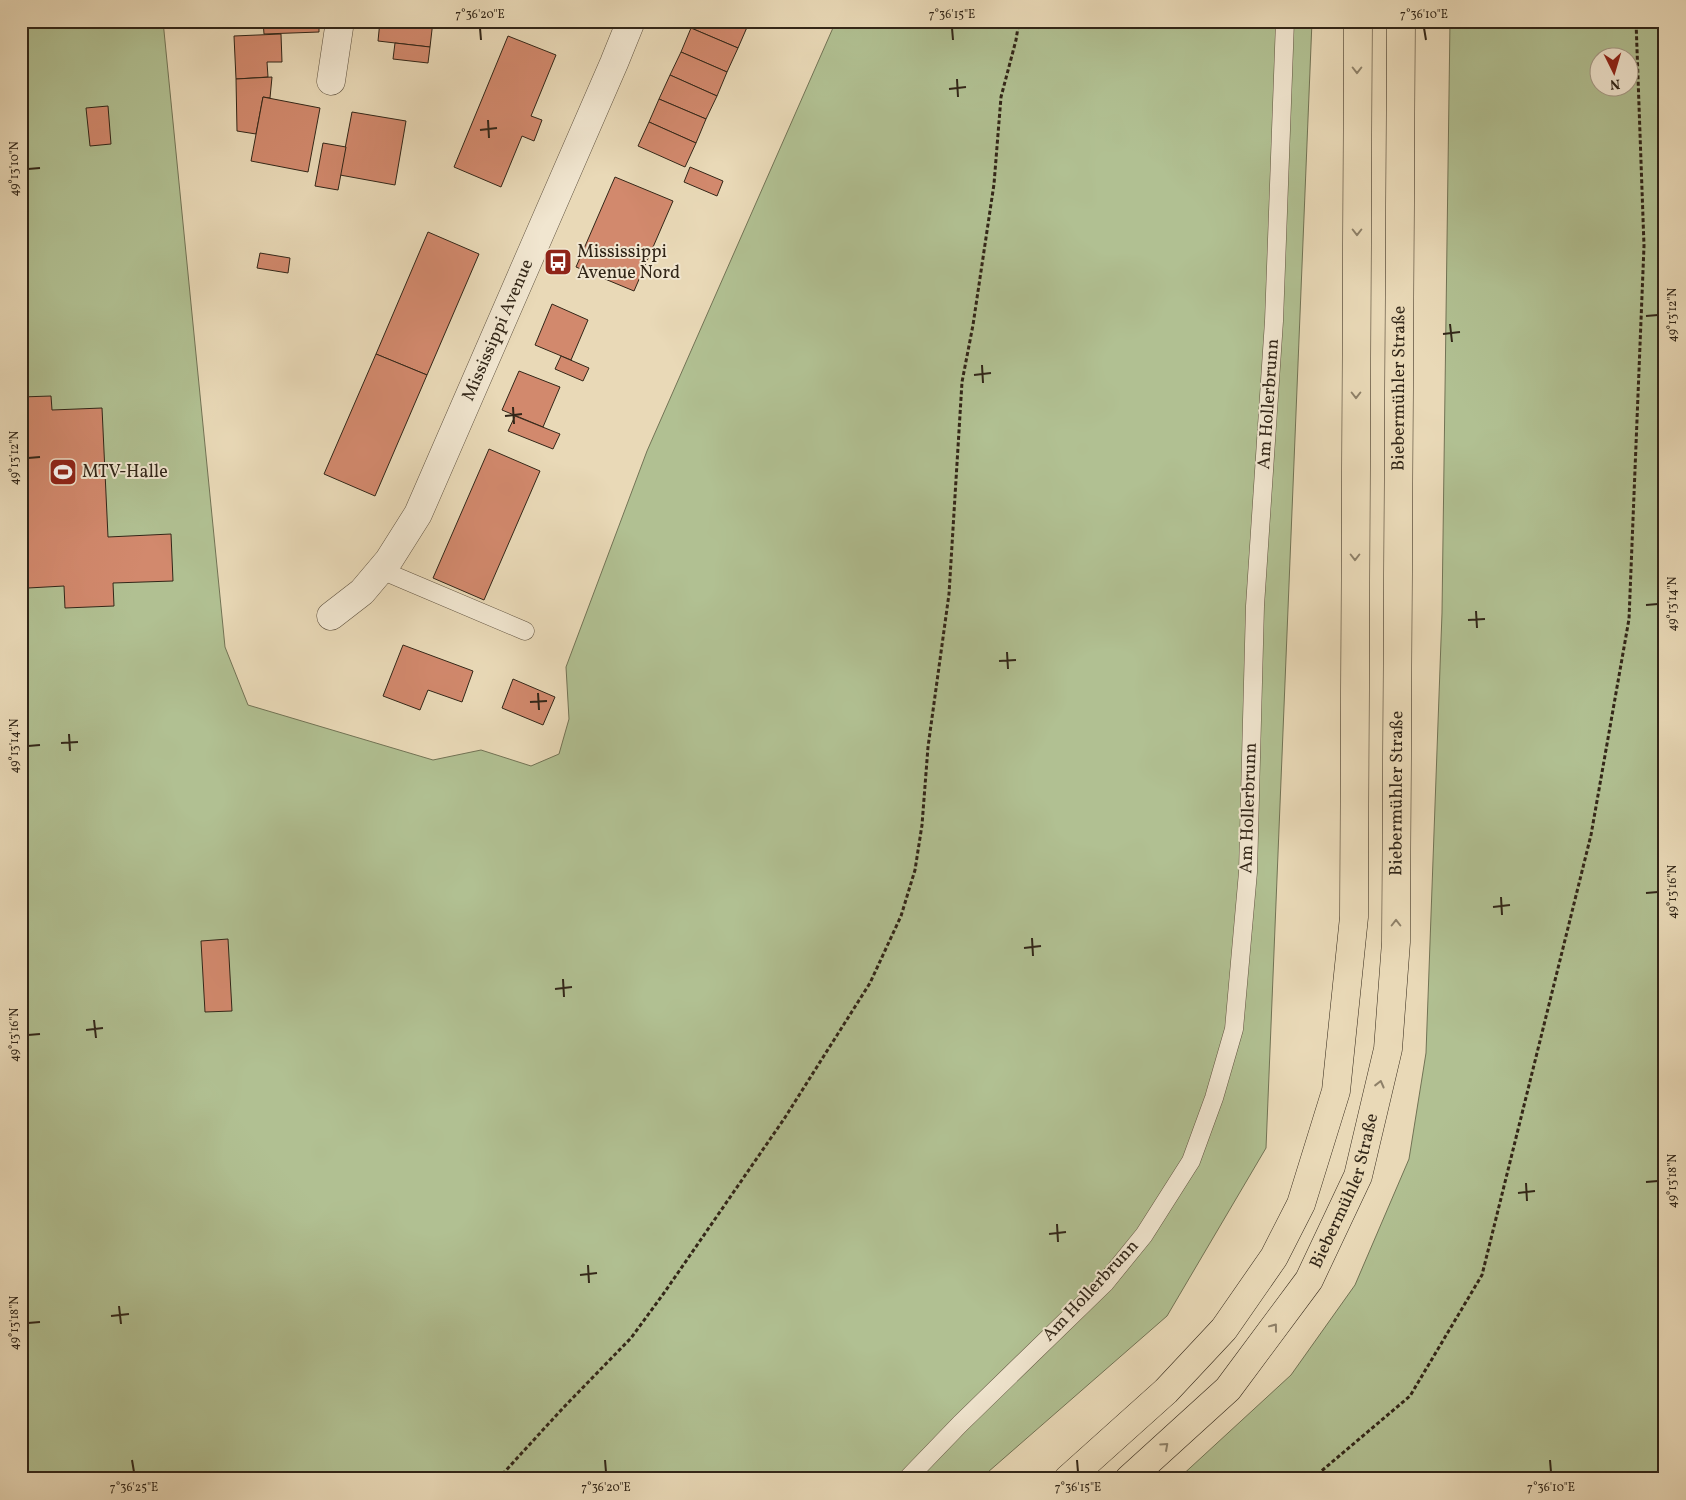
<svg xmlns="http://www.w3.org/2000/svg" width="1686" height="1500" font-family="Vollkorn,serif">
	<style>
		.green { fill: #b1c092; stroke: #727355; fill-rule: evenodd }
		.building { fill: #d2896d; stroke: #322618 }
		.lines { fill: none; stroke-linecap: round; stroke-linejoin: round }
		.lane-casing { stroke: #605340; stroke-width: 19 }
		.street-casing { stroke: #605340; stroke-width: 29 }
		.primary-casing { stroke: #322618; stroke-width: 29 }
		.path { stroke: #322618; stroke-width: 3; stroke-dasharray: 4 2.5; stroke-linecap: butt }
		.lane { stroke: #f1e6d0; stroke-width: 18 }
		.street { stroke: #f1e6d0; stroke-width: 28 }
		.primary { stroke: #e9d9b7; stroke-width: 28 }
		.oneway { stroke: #8e8068 }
		.ticks { fill: none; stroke: #322618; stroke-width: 2 }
		.labels { text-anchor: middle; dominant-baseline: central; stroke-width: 4; stroke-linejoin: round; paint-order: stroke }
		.poi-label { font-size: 18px; fill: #322618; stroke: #f1e6d0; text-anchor: start }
		.street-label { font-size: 18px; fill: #322618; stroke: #f1e6d0 }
		.neatline { fill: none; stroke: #322618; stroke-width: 2 }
		.ticks-label { font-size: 12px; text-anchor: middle; fill: #322618 }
	</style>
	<rect width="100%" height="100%" fill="#e9d9b7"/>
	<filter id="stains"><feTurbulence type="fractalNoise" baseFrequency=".004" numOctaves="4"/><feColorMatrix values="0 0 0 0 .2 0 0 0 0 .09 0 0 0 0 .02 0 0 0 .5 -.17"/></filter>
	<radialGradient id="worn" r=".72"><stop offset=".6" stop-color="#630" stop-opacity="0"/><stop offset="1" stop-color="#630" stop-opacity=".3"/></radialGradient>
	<g class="green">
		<path d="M21 21H163L225 647 248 705 433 760 481 750 531 766 559 754 569 719 566 667 647 451 836 21H1312L1266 1148 1167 1316 980 1479H21Z"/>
		<path d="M1450 21H1665V1479H1178L1291 1375 1355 1285 1409 1159 1426 1053 1442 613ZM1598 58H1628V88H1598Z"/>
	</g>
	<g class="building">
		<path d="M263 21H319V32L264 34Z"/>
		<path d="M380 21H433L430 47 378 41Z"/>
		<path d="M694 21H740L748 25 738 48 691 28Z"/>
		<path d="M691 28 738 48 727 72 681 52Z"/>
		<path d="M281 34 282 62H267L268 77 236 79 234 36Z"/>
		<path d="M508 36 556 55 531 116 542 120 534 141 522 136 501 187 454 167Z"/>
		<path d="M395 43 430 47 428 63 393 59Z"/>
		<path d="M681 52 727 72 717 96 670 75Z"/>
		<path d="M670 75 717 96 706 119 659 99Z"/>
		<path d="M272 77 270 98 263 97 256 134 237 131 236 79Z"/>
		<path d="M263 97 320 108 308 172 251 161Z"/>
		<path d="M659 99 706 119 696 143 649 122Z"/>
		<path d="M108 106 111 144 90 146 86 108Z"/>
		<path d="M352 112 406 121 395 185 340 175Z"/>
		<path d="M649 122 696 143 685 167 638 146Z"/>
		<path d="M323 143 346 147 338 190 315 186Z"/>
		<path d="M690 167 723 181 717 196 684 182Z"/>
		<path d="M615 177 673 201 634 291 576 267Z"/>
		<path d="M428 232 479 254 427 375 376 354Z"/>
		<path d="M260 253 290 258 288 273 257 268Z"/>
		<path d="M552 304 588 320 571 360 535 345Z"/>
		<path d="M376 354 427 375 375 496 324 474Z"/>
		<path d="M561 356 589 368 583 381 555 369Z"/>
		<path d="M519 371 560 387 543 427 502 410Z"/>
		<path d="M51 396 52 410 102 408 108 537 171 534 173 581 113 583 114 606 65 608 64 586 28 588 25 534H21V397Z"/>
		<path d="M515 416 560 434 553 449 508 431Z"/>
		<path d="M489 449 540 471 484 600 433 578Z"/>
		<path d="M403 645 473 671 462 702 428 690 420 710 383 696Z"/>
		<path d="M513 679 555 697 543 725 502 708Z"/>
		<path d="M228 939 232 1011 205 1012 201 941Z"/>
	</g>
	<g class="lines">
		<defs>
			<g id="lane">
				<path d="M381 570 525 631"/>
				<path d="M907 1479 960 1424 1105 1283 1144 1235 1191 1161 1214 1098 1234 1029 1248 872 1255 606 1274 321 1285 21"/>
			</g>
			<g id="street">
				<path d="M331 81 340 21"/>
				<path id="s1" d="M331 616 362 592 389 560 418 514 614 63 631 21"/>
			</g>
			<g id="primary">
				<path d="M1068 1479 1166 1391 1224 1329 1274 1257 1301 1204 1336 1091 1354 917 1358 21"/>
				<path id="s2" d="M1129 1479 1228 1389 1309 1280 1358 1176 1388 1049 1396 942 1401 21"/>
			</g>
		</defs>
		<use href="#lane" class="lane-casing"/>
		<use href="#street" class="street-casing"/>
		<use href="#primary" class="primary-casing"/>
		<g class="path">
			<path d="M498 1479 563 1408 631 1338 664 1293 784 1119 870 983 901 916 915 870 922 825 928 747 949 594 962 382 973 325 994 184 1001 97 1016 40 1019 21"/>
			<path d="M1312 1479 1410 1396 1482 1275 1591 835 1629 619 1644 246 1636 21"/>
		</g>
		<use href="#lane" class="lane"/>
		<use href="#street" class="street"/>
		<use href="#primary" class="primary"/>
	</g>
	<defs><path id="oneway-chevron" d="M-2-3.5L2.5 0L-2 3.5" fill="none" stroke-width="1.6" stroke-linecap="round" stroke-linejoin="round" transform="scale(1.25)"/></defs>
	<g class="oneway">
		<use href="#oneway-chevron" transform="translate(1357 70) rotate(90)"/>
		<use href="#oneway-chevron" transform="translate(1357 232) rotate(90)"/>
		<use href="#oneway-chevron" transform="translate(1356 395) rotate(90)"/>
		<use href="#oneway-chevron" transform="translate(1355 557) rotate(90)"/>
		<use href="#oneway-chevron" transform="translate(1396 923) rotate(-90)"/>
		<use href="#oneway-chevron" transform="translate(1380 1084) rotate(-76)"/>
		<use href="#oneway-chevron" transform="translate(1274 1327) rotate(-53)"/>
		<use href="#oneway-chevron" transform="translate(1165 1446) rotate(-42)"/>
	</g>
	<path class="ticks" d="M480 28 481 40M952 28 953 40M1424 28 1426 40M957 79 958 97M949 89 966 87M488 120 489 138M480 130 497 128M28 169 40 168M1646 316 1658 315M1450 324 1452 342M1443 334 1460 332M982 365 983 383M974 375 991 373M513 407 514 424M505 416 522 414M28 458 40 457M1646 605 1658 604M1476 611 1477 628M1468 620 1485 619M1007 652 1008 669M999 661 1016 660M538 693 539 710M530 702 547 701M69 734 70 751M61 743 78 742M28 746 40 745M1646 893 1658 892M1501 897 1502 915M1493 907 1510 905M1032 938 1033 956M1024 948 1041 946M563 979 564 997M555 989 572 987M94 1020 96 1038M86 1030 103 1028M28 1035 40 1034M1646 1182 1658 1181M1526 1183 1527 1201M1518 1193 1535 1191M1057 1224 1058 1242M1049 1234 1066 1232M588 1265 589 1283M580 1275 597 1273M119 1306 121 1324M111 1316 129 1314M28 1323 40 1322M132 1460 134 1472M605 1460 606 1472M1077 1460 1078 1472M1550 1460 1551 1472"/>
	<defs>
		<symbol id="bus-square" viewBox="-11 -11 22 22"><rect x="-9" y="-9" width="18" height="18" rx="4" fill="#8f2418" stroke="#f1e6d0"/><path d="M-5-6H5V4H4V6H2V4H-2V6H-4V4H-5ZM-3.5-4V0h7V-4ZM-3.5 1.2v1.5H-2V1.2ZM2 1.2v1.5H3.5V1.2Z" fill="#fff"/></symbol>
		<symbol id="stadium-square" viewBox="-11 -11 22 22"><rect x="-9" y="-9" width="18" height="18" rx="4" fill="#8f2418" stroke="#f1e6d0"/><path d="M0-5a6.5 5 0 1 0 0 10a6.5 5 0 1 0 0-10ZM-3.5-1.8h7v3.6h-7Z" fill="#fff"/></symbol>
	</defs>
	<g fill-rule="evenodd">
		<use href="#bus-square" x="542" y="246" width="32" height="32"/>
		<use href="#stadium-square" x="47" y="456" width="32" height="32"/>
	</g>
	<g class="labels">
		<g class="poi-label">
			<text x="577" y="252">Mississippi<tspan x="577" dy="21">Avenue Nord</tspan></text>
			<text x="82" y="472">MTV-Halle</text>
		</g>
		<g class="street-label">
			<text stroke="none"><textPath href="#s1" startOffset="336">Mississippi Avenue</textPath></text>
			<text stroke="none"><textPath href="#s2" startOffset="1176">Biebermühler Straße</textPath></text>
			<text transform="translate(1269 404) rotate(-86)">Am Hollerbrunn</text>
			<text stroke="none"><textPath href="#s2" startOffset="771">Biebermühler Straße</textPath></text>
			<text transform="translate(1249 808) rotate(-88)">Am Hollerbrunn</text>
			<text stroke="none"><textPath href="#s2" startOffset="366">Biebermühler Straße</textPath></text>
			<text transform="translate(1091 1291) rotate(-47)">Am Hollerbrunn</text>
		</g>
	</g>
	<rect width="1686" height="1500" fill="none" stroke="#e9d9b7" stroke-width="55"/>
	<g transform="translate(1614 72) rotate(175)"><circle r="24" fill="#f1e6d0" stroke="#a59986"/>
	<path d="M0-4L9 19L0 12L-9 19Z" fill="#8f2418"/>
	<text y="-8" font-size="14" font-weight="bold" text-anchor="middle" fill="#322618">N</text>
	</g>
	<rect x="28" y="28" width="1630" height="1444" class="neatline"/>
	<g class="ticks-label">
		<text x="480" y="18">7°36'20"E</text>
		<text x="952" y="18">7°36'15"E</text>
		<text x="1424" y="18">7°36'10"E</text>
		<text transform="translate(14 169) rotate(-90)" y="4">49°13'10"N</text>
		<text transform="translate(1672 315) rotate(-90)" y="4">49°13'12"N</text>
		<text transform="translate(14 458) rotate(-90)" y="4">49°13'12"N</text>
		<text transform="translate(1672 604) rotate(-90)" y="4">49°13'14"N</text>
		<text transform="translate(14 746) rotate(-90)" y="4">49°13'14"N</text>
		<text transform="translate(1672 892) rotate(-90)" y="4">49°13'16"N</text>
		<text transform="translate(14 1035) rotate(-90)" y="4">49°13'16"N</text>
		<text transform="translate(1672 1181) rotate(-90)" y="4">49°13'18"N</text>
		<text transform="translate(14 1323) rotate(-90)" y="4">49°13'18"N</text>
		<text x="134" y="1491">7°36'25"E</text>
		<text x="606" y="1491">7°36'20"E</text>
		<text x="1078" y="1491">7°36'15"E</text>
		<text x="1551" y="1491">7°36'10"E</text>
	</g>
	<rect width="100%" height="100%" filter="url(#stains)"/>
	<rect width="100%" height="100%" fill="url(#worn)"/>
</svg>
